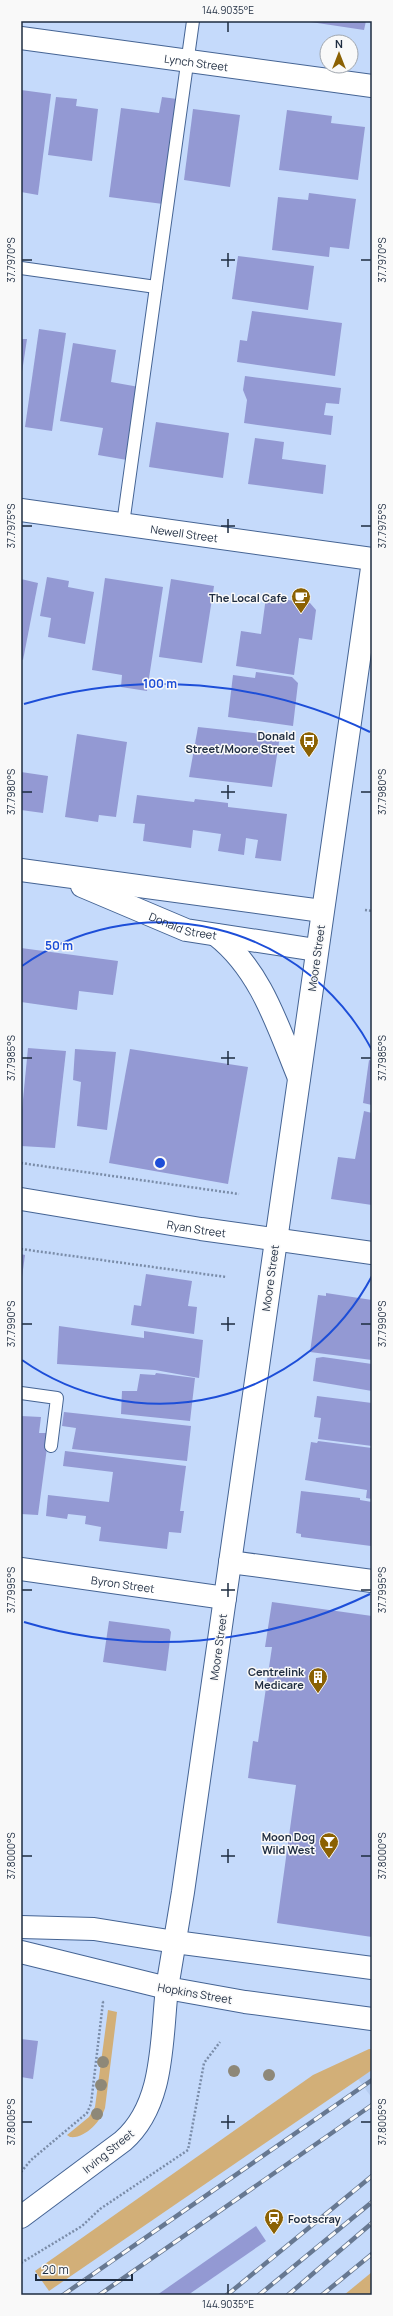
<svg xmlns="http://www.w3.org/2000/svg" width="393" height="2316" font-family="Manrope,sans-serif">
	<style>
		.built { fill: #b6cdf1 }
		.green { fill: #d2af78 }
		.building { fill: #9399d3 }
		.lines { fill: none; stroke-linecap: round; stroke-linejoin: round }
		.service-casing { stroke: #456494; stroke-width: 14 }
		.minor-casing { stroke: #456494; stroke-width: 24 }
		.tertiary-casing { stroke: #456494; stroke-width: 24 }
		.primary-casing { stroke: #456494; stroke-width: 24 }
		.path { stroke: #7a8ca8; stroke-width: 2.5; stroke-dasharray: 2 2; stroke-linecap: butt }
		.service { stroke: #fff; stroke-width: 12 }
		.minor { stroke: #fff; stroke-width: 22 }
		.tertiary { stroke: #fff; stroke-width: 22 }
		.primary { stroke: #fff; stroke-width: 22 }
		.rail-casing { stroke: #677891; stroke-width: 4.5 }
		.rail { stroke: #f9f9f9; stroke-width: 3; stroke-dasharray: 9; stroke-linecap: butt }
		.tree { fill: #8e8878 }
		.ticks { fill: none; stroke: #1e2c40; stroke-width: 1.5 }
		.ring { fill: none; stroke: #1d4ed8; stroke-width: 2 }
		.labels { text-anchor: middle; dominant-baseline: central; stroke-width: 3; stroke-linejoin: round; paint-order: stroke }
		.street-label { font-size: 11px; fill: #1e2c40; stroke: #f9f9f9 }
		.poi-label { font-size: 11px; font-weight: bold; fill: #1e2c40; stroke: #f9f9f9; text-anchor: end }
		.centre { fill: #1d4ed8; stroke: #f9f9f9; stroke-width: 2 }
		.ring-label { font-size: 12px; text-anchor: middle; font-weight: bold; fill: #1d4ed8; stroke: #f9f9f9; stroke-width: 3; stroke-linejoin: round; paint-order: stroke }
		.neatline { fill: none; stroke: #1e2c40; stroke-width: 1.5 }
		.ticks-label { font-size: 10px; text-anchor: middle; fill: #1e2c40 }
	</style>
	<rect width="100%" height="100%" fill="#c5dafb"/>
	<path class="built" d="M372 2070V2098L358 2079Z"/>
	<g class="green">
		<path d="M108 2010 117 2012 105 2108C101 2121 85 2139 70 2137L67 2135 89 2117 95 2107Z"/>
		<path d="M369 2049H372V2070L49 2291 35 2271 313 2075Z"/>
		<path d="M372 2272V2295H344Z"/>
	</g>
	<g class="building">
		<path d="M304 21H366L364 30Z"/>
		<path d="M21 90 51 94 38 195 21 192Z"/>
		<path d="M56 97 77 99 76 106 98 109 92 161 48 155Z"/>
		<path d="M162 97 177 99 163 204 109 197 121 108 159 113Z"/>
		<path d="M193 109 240 115 230 187 184 180Z"/>
		<path d="M287 110 332 116 331 123 365 127 358 180 279 170Z"/>
		<path d="M309 193 356 199 349 249 330 247 329 257 272 250 278 197 308 200Z"/>
		<path d="M238 256 314 266 308 310 232 299Z"/>
		<path d="M252 311 342 323 335 376 237 362 240 340 247 341Z"/>
		<path d="M39 329 66 333 52 431 25 427Z"/>
		<path d="M21 339H27L22 372H21Z"/>
		<path d="M73 343 116 350 111 382 139 387 127 460 98 455 103 428 60 421Z"/>
		<path d="M245 376 341 388 339 404 326 403 324 415 333 416 331 435 244 423 247 400 243 390Z"/>
		<path d="M156 422 229 433 223 478 149 467Z"/>
		<path d="M255 438 284 442 282 459 326 465 323 494 248 484Z"/>
		<path d="M47 577 69 581 68 587 94 592 85 644 48 637 51 618 40 616Z"/>
		<path d="M105 578 163 587 147 691 121 687 122 675 92 670Z"/>
		<path d="M21 579 38 583 23 660 21 659Z"/>
		<path d="M171 579 214 586 202 663 159 657Z"/>
		<path d="M266 597 310 603 316 610 312 640 299 638 294 675 236 666 241 631 261 634Z"/>
		<path d="M256 672 292 677 298 683 293 726 228 717 233 675 255 678Z"/>
		<path d="M198 727 280 736 272 787 189 777Z"/>
		<path d="M77 734 127 742 116 817 99 815 98 822 65 817Z"/>
		<path d="M21 772 48 776 43 813 21 810Z"/>
		<path d="M137 795 194 802 195 799 212 801 228 803V807L287 814 281 861 255 858 258 840 246 838 244 855 218 851 221 834 193 830 191 848 143 841 145 824 133 823Z"/>
		<path d="M21 948 118 961 113 995 79 991 77 1010 21 1002Z"/>
		<path d="M28 1048 66 1051 55 1148 21 1146V1120Z"/>
		<path d="M75 1049 116 1052 107 1130 77 1126 81 1082 73 1080Z"/>
		<path d="M130 1049 248 1067 228 1184 109 1163Z"/>
		<path d="M369 1060 372 1061V1105L363 1103Z"/>
		<path d="M364 1111 372 1113V1205L331 1199 338 1157 355 1159Z"/>
		<path d="M21 1254 25 1255 22 1277H21Z"/>
		<path d="M146 1274 192 1281 188 1306 197 1307 194 1334 131 1325 134 1305 141 1306Z"/>
		<path d="M326 1293 372 1300V1360L310 1352 318 1295 326 1296Z"/>
		<path d="M59 1326 144 1338V1331L203 1340 199 1378 155 1370 57 1364Z"/>
		<path d="M323 1357 372 1364V1391L313 1381 316 1358Z"/>
		<path d="M156 1373 195 1378 190 1421 121 1414 122 1391H137L140 1374 155 1375Z"/>
		<path d="M317 1396 372 1403V1446L318 1439 321 1418 314 1417Z"/>
		<path d="M64 1412 191 1426 187 1461 72 1449 76 1428 62 1426Z"/>
		<path d="M21 1416 41 1417 39 1433H49L38 1515 21 1514Z"/>
		<path d="M318 1441 372 1448V1499L366 1498 367 1490 305 1480 311 1442 317 1443Z"/>
		<path d="M65 1451 186 1466 180 1511H184L181 1533 169 1532 167 1549 99 1541 101 1527 85 1524 86 1516 68 1514 67 1519 46 1516 48 1495 109 1502 113 1472 63 1466Z"/>
		<path d="M301 1491 360 1498V1500L372 1502 371 1546 301 1537V1534L296 1533Z"/>
		<path d="M272 1602 372 1616V1937L277 1923 296 1785 248 1778 253 1741 258 1742 272 1647H265Z"/>
		<path d="M109 1621 169 1629 171 1632 166 1671 103 1662Z"/>
		<path d="M21 2039 38 2041 33 2079 21 2077Z"/>
		<path d="M256 2226 266 2241 188 2295H157Z"/>
	</g>
	<g class="lines">
		<defs>
			<g id="service">
				<path d="M21 268 156 287"/>
				<path d="M123 524 193 21"/>
				<path d="M21 1393 57 1398 51 1446"/>
			</g>
			<g id="minor">
				<path id="s1" d="M21 38 372 86"/>
				<path id="s2" d="M21 510 372 559"/>
				<path id="s3" d="M21 1199 201 1229 372 1253"/>
				<path d="M230 1562 372 1581"/>
				<path id="s4" d="M21 1569 225 1598"/>
			</g>
			<g id="tertiary">
				<path d="M21 870 322 911"/>
				<path id="s5" d="M82 886 186 930 316 950"/>
				<path d="M216 935C261 970 278 1027 299 1078"/>
				<path d="M21 1927 94 1929 175 1942"/>
				<path d="M21 1952 167 1988C161 2040 165 2104 123 2141L21 2217"/>
			</g>
			<g id="primary">
				<path d="M372 568 183 1892 167 1988 245 2002 372 2019"/>
				<path d="M175 1942 372 1968"/>
			</g>
		</defs>
		<use href="#service" class="service-casing"/>
		<use href="#minor" class="minor-casing"/>
		<use href="#tertiary" class="tertiary-casing"/>
		<use href="#primary" class="primary-casing"/>
		<g class="path">
			<path d="M365 910 372 911"/>
			<path d="M21 1163 239 1194"/>
			<path d="M21 1249 226 1277"/>
			<path d="M21 2172 31 2160 87 2113 91 2104 103 2002 101 2001"/>
			<path d="M21 2263 82 2226 100 2209 188 2150 204 2063 220 2042"/>
		</g>
		<use href="#service" class="service"/>
		<use href="#minor" class="minor"/>
		<use href="#tertiary" class="tertiary"/>
		<use href="#primary" class="primary"/>
		<defs>
			<g id="rail">
				<path d="M63 2295 372 2080"/>
				<path d="M99 2295 372 2105"/>
				<path d="M227 2295 372 2176"/>
				<path d="M259 2295 372 2202"/>
				<path d="M288 2295 372 2223"/>
				<path d="M322 2295 372 2254"/>
			</g>
		</defs>
		<use href="#rail" class="rail-casing"/>
		<use href="#rail" class="rail"/>
	</g>
	<g class="tree">
		<circle cx="103" cy="2062" r="6"/>
		<circle cx="234" cy="2071" r="6"/>
		<circle cx="269" cy="2075" r="6"/>
		<circle cx="101" cy="2085" r="6"/>
		<circle cx="97" cy="2114" r="6"/>
	</g>
	<path class="ticks" d="M228 22V32M228 253V267M22 260H32M221 260H235M361 260H371M228 519V533M22 526H32M221 526H235M361 526H371M228 785V799M22 792H32M221 792H235M361 792H371M228 1051V1065M22 1058H32M221 1058H235M361 1058H371M228 1317V1331M22 1324H32M221 1324H235M361 1324H371M228 1583V1597M22 1590H32M221 1590H235M361 1590H371M228 1849V1863M22 1856H32M221 1856H235M361 1856H371M228 2115V2129M22 2122H32M221 2122H235M361 2122H371M228 2284V2294"/>
	<g class="ring">
		<path d="M372 1276A240 240 0 0 1 22 1360M22 966A240 240 0 0 1 372 1050"/>
		<path d="M370 1594A479 479 0 0 1 24 1622M24 704A479 479 0 0 1 370 732"/>
	</g>
	<defs>
		<symbol id="cafe-pin" viewBox="-11 -11 22 30"><path d="M0 17L-7.5 6A9.5 9.5 0 1 1 7.5 6Z" fill="#8b6103" stroke="#f9f9f9"/><path d="M-5.5-4.5H6V0H3Q3 3.5 0 3.5H-2.5Q-5.5 3.5-5.5 0ZM3-3.2v2h1.7v-2ZM-6 4.5H4V6H-6Z" fill="#fff"/></symbol>
		<symbol id="bus-pin" viewBox="-11 -11 22 30"><path d="M0 17L-7.5 6A9.5 9.5 0 1 1 7.5 6Z" fill="#8b6103" stroke="#f9f9f9"/><path d="M-5-6H5V4H4V6H2V4H-2V6H-4V4H-5ZM-3.5-4V0h7V-4ZM-3.5 1.2v1.5H-2V1.2ZM2 1.2v1.5H3.5V1.2Z" fill="#fff"/></symbol>
		<symbol id="building-pin" viewBox="-11 -11 22 30"><path d="M0 17L-7.5 6A9.5 9.5 0 1 1 7.5 6Z" fill="#8b6103" stroke="#f9f9f9"/><path d="M-4-6H4V6H1V3H-1V6H-4ZM-2.5-4.3h1.7v1.8h-1.7ZM.8-4.3h1.7v1.8H.8ZM-2.5-1h1.7V.8h-1.7ZM.8-1h1.7V.8H.8Z" fill="#fff"/></symbol>
		<symbol id="bar-pin" viewBox="-11 -11 22 30"><path d="M0 17L-7.5 6A9.5 9.5 0 1 1 7.5 6Z" fill="#8b6103" stroke="#f9f9f9"/><path d="M-6-5H6L.8 .8V4.5H3.5V6h-7V4.5H-.8V.8Z" fill="#fff"/></symbol>
		<symbol id="station-pin" viewBox="-11 -11 22 30"><path d="M0 17L-7.5 6A9.5 9.5 0 1 1 7.5 6Z" fill="#8b6103" stroke="#f9f9f9"/><path d="M-3-6H3Q5-6 5-4V2Q5 4 3 4L4.5 6H3L1.5 4h-3L-3 6H-4.5L-3 4Q-5 4-5 2V-4Q-5-6-3-6ZM-3.5-4v3h7v-3ZM-3.5 1v1.5H-2V1ZM2 1v1.5H3.5V1Z" fill="#fff"/></symbol>
	</defs>
	<g fill-rule="evenodd">
		<use href="#cafe-pin" x="290" y="586" width="22" height="30"/>
		<use href="#bus-pin" x="298" y="730" width="22" height="30"/>
		<use href="#building-pin" x="307" y="1666" width="22" height="30"/>
		<use href="#bar-pin" x="318" y="1831" width="22" height="30"/>
		<use href="#station-pin" x="263" y="2207" width="22" height="30"/>
	</g>
	<g class="labels">
		<g class="street-label">
			<text stroke="none"><textPath href="#s1" startOffset="177">Lynch Street</textPath></text>
			<text stroke="none"><textPath href="#s2" startOffset="165">Newell Street</textPath></text>
			<text stroke="none"><textPath href="#s5" startOffset="109">Donald Street</textPath></text>
			<text transform="translate(316 958) rotate(-82)">Moore Street</text>
			<text stroke="none"><textPath href="#s3" startOffset="178">Ryan Street</textPath></text>
			<text transform="translate(270 1278) rotate(-82)">Moore Street</text>
			<text stroke="none"><textPath href="#s4" startOffset="103">Byron Street</textPath></text>
			<text transform="translate(218 1647) rotate(-82)">Moore Street</text>
			<text transform="translate(195 1993) rotate(10)">Hopkins Street</text>
			<text transform="translate(108 2151) rotate(-39)">Irving Street</text>
		</g>
		<g class="poi-label">
			<text x="287" y="597">The Local Cafe</text>
			<text x="295" y="735">Donald<tspan x="295" dy="13">Street/Moore Street</tspan></text>
			<text x="304" y="1671">Centrelink<tspan x="304" dy="13">Medicare</tspan></text>
			<text x="315" y="1836">Moon Dog<tspan x="315" dy="13">Wild West</tspan></text>
			<text x="288" y="2218" text-anchor="start">Footscray</text>
		</g>
	</g>
	<circle cx="160" cy="1163" r="6" class="centre"/>
	<g class="ring-label">
		<text x="160" y="688">100 m</text>
		<text x="59" y="950">50 m</text>
	</g>
	<rect width="393" height="2316" fill="none" stroke="#f9f9f9" stroke-width="44"/>
	<g transform="translate(339 54)"><circle r="19" fill="#f9f9f9" stroke="#a1a7af"/>
	<path d="M0-3L7 15L0 10L-7 15Z" fill="#8b6103"/>
	<text y="-6" font-size="11" font-weight="bold" text-anchor="middle" fill="#1e2c40">N</text>
	</g>
	<path d="M36 2274v6h96v-6" fill="none" stroke="#1e2c40" stroke-width="2"/>
	<text x="42" y="2274" font-size="12" fill="#1e2c40" stroke="#f9f9f9" stroke-width="3" paint-order="stroke">20 m</text>
	<rect x="22" y="22" width="349" height="2272" class="neatline"/>
	<g class="ticks-label">
		<text x="228" y="14">144.9035°E</text>
		<text transform="translate(11 260) rotate(-90)" y="4">37.7970°S</text>
		<text transform="translate(382 260) rotate(-90)" y="4">37.7970°S</text>
		<text transform="translate(11 526) rotate(-90)" y="4">37.7975°S</text>
		<text transform="translate(382 526) rotate(-90)" y="4">37.7975°S</text>
		<text transform="translate(11 792) rotate(-90)" y="4">37.7980°S</text>
		<text transform="translate(382 792) rotate(-90)" y="4">37.7980°S</text>
		<text transform="translate(11 1058) rotate(-90)" y="4">37.7985°S</text>
		<text transform="translate(382 1058) rotate(-90)" y="4">37.7985°S</text>
		<text transform="translate(11 1324) rotate(-90)" y="4">37.7990°S</text>
		<text transform="translate(382 1324) rotate(-90)" y="4">37.7990°S</text>
		<text transform="translate(11 1590) rotate(-90)" y="4">37.7995°S</text>
		<text transform="translate(382 1590) rotate(-90)" y="4">37.7995°S</text>
		<text transform="translate(11 1856) rotate(-90)" y="4">37.8000°S</text>
		<text transform="translate(382 1856) rotate(-90)" y="4">37.8000°S</text>
		<text transform="translate(11 2122) rotate(-90)" y="4">37.8005°S</text>
		<text transform="translate(382 2122) rotate(-90)" y="4">37.8005°S</text>
		<text x="228" y="2308">144.9035°E</text>
	</g>
</svg>
